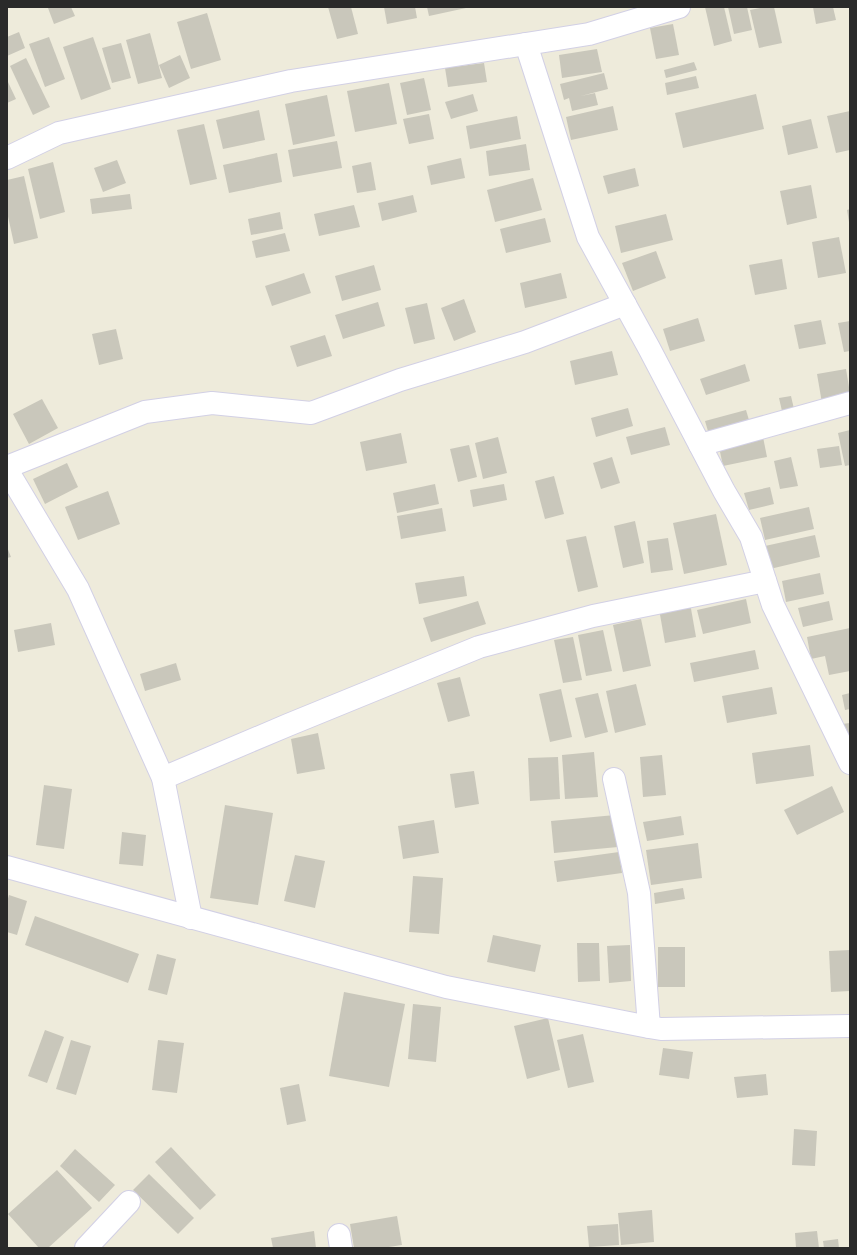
<svg xmlns="http://www.w3.org/2000/svg" width="857" height="1255" font-family="Lato,sans-serif">
	<style>
		.building { fill: #c9c7bb }
		.lines { fill: none; stroke-linecap: round; stroke-linejoin: round }
		.minor-casing { stroke: #d2d0e5; stroke-width: 24 }
		.tertiary-casing { stroke: #d2d0e5; stroke-width: 24 }
		.minor { stroke: #fff; stroke-width: 22 }
		.tertiary { stroke: #fff; stroke-width: 22 }
	</style>
	<rect width="100%" height="100%" fill="#eeebdb"/>
	<g class="building">
		<path d="M50 7H71L75 16 54 24 48 8Z"/>
		<path d="M328 7H351L358 34 337 39Z"/>
		<path d="M384 7H415L417 18 387 24Z"/>
		<path d="M427 7H466V8L429 16Z"/>
		<path d="M705 7H724L732 41 714 46Z"/>
		<path d="M728 7H747L752 30 734 34Z"/>
		<path d="M765 7H774L782 43 759 48 750 10Z"/>
		<path d="M813 7H833L836 20 816 24Z"/>
		<path d="M207 13 221 60 191 69 177 22Z"/>
		<path d="M673 24 679 55 656 59 650 28Z"/>
		<path d="M19 32 25 48 7 56V37Z"/>
		<path d="M150 33 162 78 138 84 126 40Z"/>
		<path d="M49 37 65 79 45 87 29 44Z"/>
		<path d="M93 37 111 89 81 100 63 47Z"/>
		<path d="M121 43 131 78 112 83 102 48Z"/>
		<path d="M597 49 602 72 562 78 559 55Z"/>
		<path d="M180 55 190 78 169 88 159 65Z"/>
		<path d="M26 58 50 107 33 115 10 66Z"/>
		<path d="M694 62 697 70 666 78 664 70Z"/>
		<path d="M484 63 487 82 448 87 445 68Z"/>
		<path d="M604 73 608 89 581 96 595 93 598 105 572 111 569 98 564 100 560 84Z"/>
		<path d="M696 76 699 88 667 95 665 83Z"/>
		<path d="M424 78 431 110 407 115 400 83Z"/>
		<path d="M7 80 16 99 7 103Z"/>
		<path d="M389 83 397 124 355 132 347 91Z"/>
		<path d="M473 94 478 111 451 119 445 102Z"/>
		<path d="M756 94 764 129 683 148 675 113Z"/>
		<path d="M327 95 335 136 293 145 285 104Z"/>
		<path d="M613 106 618 130 571 140 566 117Z"/>
		<path d="M259 110 265 140 223 149 216 120Z"/>
		<path d="M850 111V150L836 153 827 116Z"/>
		<path d="M429 114 434 139 409 144 403 119Z"/>
		<path d="M517 116 521 139 470 149 466 126Z"/>
		<path d="M811 119 818 148 788 155 782 126Z"/>
		<path d="M204 124 217 179 190 185 177 130Z"/>
		<path d="M337 141 342 168 293 177 288 150Z"/>
		<path d="M526 144 530 170 489 176 486 151Z"/>
		<path d="M277 153 282 182 229 193 223 165Z"/>
		<path d="M461 158 465 178 431 185 427 166Z"/>
		<path d="M117 160 126 183 103 192 94 168Z"/>
		<path d="M53 162 65 212 40 219 28 169Z"/>
		<path d="M371 162 376 190 357 193 352 166Z"/>
		<path d="M635 168 639 186 608 194 603 176Z"/>
		<path d="M24 176 38 238 14 244 7 212V180Z"/>
		<path d="M533 178 542 210 495 222 487 190Z"/>
		<path d="M811 185 817 218 787 225 780 191Z"/>
		<path d="M130 194 132 209 92 214 90 199Z"/>
		<path d="M413 195 417 212 382 221 378 203Z"/>
		<path d="M354 205 360 227 319 236 314 214Z"/>
		<path d="M850 209V222H849L847 210Z"/>
		<path d="M280 212 283 229 251 235 248 219Z"/>
		<path d="M666 214 673 240 621 253 615 226Z"/>
		<path d="M545 218 551 242 506 253 500 229Z"/>
		<path d="M285 233 290 251 256 258 252 241Z"/>
		<path d="M839 237 846 273 818 278 812 242Z"/>
		<path d="M656 251 666 278 633 291 622 263Z"/>
		<path d="M782 259 787 289 755 295 749 265Z"/>
		<path d="M374 265 381 290 342 301 335 276Z"/>
		<path d="M304 273 311 293 272 306 265 286Z"/>
		<path d="M561 273 567 298 525 308 520 283Z"/>
		<path d="M464 299 476 332 454 341 441 308Z"/>
		<path d="M378 302 385 326 343 339 335 315Z"/>
		<path d="M427 303 435 339 414 344 405 308Z"/>
		<path d="M698 318 705 341 670 351 663 329Z"/>
		<path d="M821 320 826 344 799 349 794 325Z"/>
		<path d="M850 321V351L844 352 838 323Z"/>
		<path d="M116 329 123 359 99 365 92 334Z"/>
		<path d="M325 335 332 356 297 367 290 346Z"/>
		<path d="M612 351 618 375 575 385 570 361Z"/>
		<path d="M745 364 750 381 706 395 700 379Z"/>
		<path d="M846 369 850 393 822 403 817 374Z"/>
		<path d="M791 396 794 409 782 411 779 398Z"/>
		<path d="M42 399 58 428 29 444 13 414Z"/>
		<path d="M628 408 633 426 596 437 591 418Z"/>
		<path d="M746 410 751 427 710 438 705 421Z"/>
		<path d="M665 427 670 445 631 455 626 437Z"/>
		<path d="M850 430V465L845 466 838 433Z"/>
		<path d="M401 433 407 463 366 471 360 442Z"/>
		<path d="M498 437 507 473 483 479 475 443Z"/>
		<path d="M763 437 767 457 723 466 719 447Z"/>
		<path d="M469 445 477 477 458 482 450 449Z"/>
		<path d="M839 446 842 465 820 468 817 449Z"/>
		<path d="M612 457 620 483 601 489 593 463Z"/>
		<path d="M791 457 798 486 780 489 774 461Z"/>
		<path d="M67 463 78 487 45 504 33 479Z"/>
		<path d="M554 476 564 514 545 519 535 481Z"/>
		<path d="M435 484 439 504 397 513 393 493Z"/>
		<path d="M504 484 507 500 473 507 470 490Z"/>
		<path d="M770 487 774 504 749 510 744 493Z"/>
		<path d="M108 491 120 524 78 540 65 507Z"/>
		<path d="M809 507 814 529 765 540 760 518Z"/>
		<path d="M442 508 446 531 401 539 397 516Z"/>
		<path d="M716 514 727 565 684 574 673 523Z"/>
		<path d="M635 521 644 563 623 568 614 526Z"/>
		<path d="M815 535 820 557 770 569 765 546Z"/>
		<path d="M586 536 598 587 578 592 566 540Z"/>
		<path d="M668 538 673 570 651 573 647 541Z"/>
		<path d="M7 547 11 557 7 558Z"/>
		<path d="M820 573 824 594 786 602 782 581Z"/>
		<path d="M464 576 467 596 419 604 415 583Z"/>
		<path d="M746 599 751 623 703 634 697 610Z"/>
		<path d="M478 601 486 624 431 642 423 618Z"/>
		<path d="M829 601 833 620 803 627 798 608Z"/>
		<path d="M690 603 696 637 665 643 659 609Z"/>
		<path d="M641 619 651 666 623 672 613 625Z"/>
		<path d="M51 623 55 645 18 652 14 630Z"/>
		<path d="M850 628V671L829 675 825 656 811 659 807 637Z"/>
		<path d="M603 630 612 671 586 676 578 635Z"/>
		<path d="M573 637 582 680 563 683 554 640Z"/>
		<path d="M755 650 759 669 694 682 690 663Z"/>
		<path d="M176 663 181 680 145 691 140 674Z"/>
		<path d="M460 677 470 716 448 722 437 683Z"/>
		<path d="M636 684 646 725 615 733 606 691Z"/>
		<path d="M772 687 777 714 727 723 722 696Z"/>
		<path d="M561 689 572 737 550 742 539 694Z"/>
		<path d="M598 693 608 732 585 738 575 698Z"/>
		<path d="M850 693V709L845 710 842 695Z"/>
		<path d="M850 723V748L842 724Z"/>
		<path d="M318 733 325 769 297 774 291 739Z"/>
		<path d="M810 745 814 776 756 784 752 753Z"/>
		<path d="M594 752 598 797 565 799 562 755Z"/>
		<path d="M662 755 666 795 643 797 640 757Z"/>
		<path d="M558 757 560 799 530 801 528 758Z"/>
		<path d="M474 771 479 804 455 808 450 774Z"/>
		<path d="M44 785 72 789 64 849 36 845Z"/>
		<path d="M832 786 844 812 797 835 784 810Z"/>
		<path d="M225 805 273 813 258 905 210 898Z"/>
		<path d="M615 815 618 847 554 853 551 821Z"/>
		<path d="M681 816 684 835 647 841 643 822Z"/>
		<path d="M434 820 439 853 403 859 398 826Z"/>
		<path d="M122 832 146 835 143 866 119 864Z"/>
		<path d="M698 843 702 878 651 885 646 850Z"/>
		<path d="M619 852 622 873 557 882 554 861Z"/>
		<path d="M295 855 325 861 315 908 284 901Z"/>
		<path d="M413 876 443 878 439 934 409 932Z"/>
		<path d="M683 888 685 899 655 904 654 893Z"/>
		<path d="M9 895 27 901 17 935 7 932V902Z"/>
		<path d="M35 916 139 954 128 983 25 945Z"/>
		<path d="M493 935 541 945 535 972 487 962Z"/>
		<path d="M577 943H599L600 981 578 982Z"/>
		<path d="M630 945 631 981 609 983 607 946Z"/>
		<rect x="658" y="947" width="27" height="40"/>
		<path d="M850 950V991L831 992 829 951Z"/>
		<path d="M157 954 176 959 167 995 148 990Z"/>
		<path d="M344 992 405 1004 389 1087 329 1076Z"/>
		<path d="M413 1004 441 1007 436 1062 408 1059Z"/>
		<path d="M548 1018 560 1070 527 1079 514 1026Z"/>
		<path d="M45 1030 64 1037 47 1083 28 1076Z"/>
		<path d="M583 1034 594 1082 568 1088 557 1040Z"/>
		<path d="M71 1040 91 1046 76 1095 56 1089Z"/>
		<path d="M158 1040 184 1043 177 1093 152 1090Z"/>
		<path d="M663 1048 693 1052 689 1079 659 1075Z"/>
		<path d="M766 1074 768 1095 737 1098 734 1077Z"/>
		<path d="M299 1084 306 1121 287 1125 280 1088Z"/>
		<path d="M794 1129 817 1131 815 1166 792 1165Z"/>
		<path d="M171 1147 216 1195 200 1210 155 1162Z"/>
		<path d="M75 1149 115 1185 99 1202 60 1166Z"/>
		<path d="M57 1170 92 1208 48 1248H39L8 1214Z"/>
		<path d="M149 1174 194 1218 178 1234 133 1190Z"/>
		<path d="M652 1210 654 1242 621 1245 618 1213Z"/>
		<path d="M397 1216 402 1245 382 1248H354L350 1224Z"/>
		<path d="M618 1224 619 1245 589 1247 587 1226Z"/>
		<path d="M314 1231 316 1248H273L271 1238Z"/>
		<path d="M817 1231 819 1248H796L795 1233Z"/>
		<path d="M838 1239 839 1248H824L823 1241Z"/>
	</g>
	<g class="lines">
		<defs>
			<g id="minor">
				<path d="M526 44 588 237 649 348 724 491 751 537 773 605 850 763"/>
				<path d="M7 158 59 133 291 81 589 34 679 7"/>
				<path d="M700 445 850 403"/>
				<path d="M7 467 145 412 212 403 311 413 400 380 525 342 625 304"/>
				<path d="M7 470 78 589 163 778 191 918"/>
				<path d="M163 778 288 725 479 647 593 616 765 581"/>
				<path d="M614 779 639 893 649 1027"/>
				<path d="M339 1235 341 1248"/>
				<path d="M86 1248 129 1202"/>
			</g>
			<path id="tertiary" d="M7 867 446 987 649 1027 661 1029 850 1026"/>
		</defs>
		<use href="#minor" class="minor-casing"/>
		<use href="#tertiary" class="tertiary-casing"/>
		<use href="#minor" class="minor"/>
		<use href="#tertiary" class="tertiary"/>
	</g>
	<rect width="857" height="1255" fill="none" stroke="#2a2a2a" stroke-width="16"/>
</svg>
